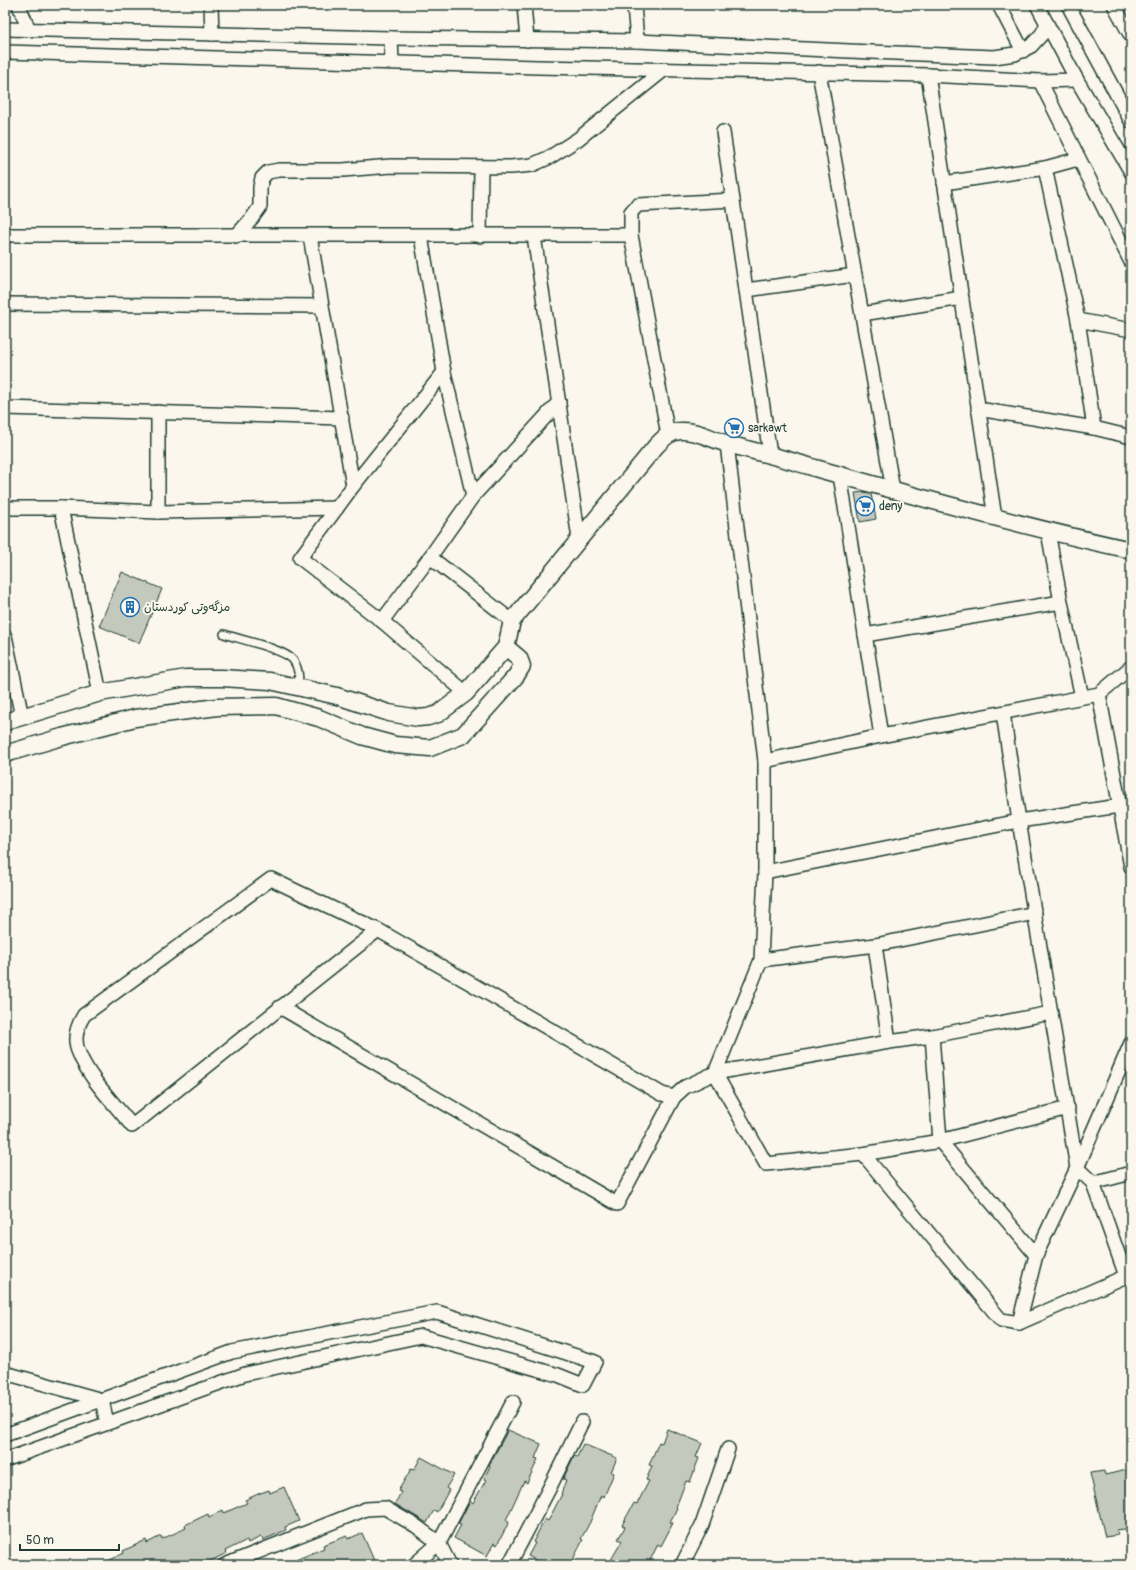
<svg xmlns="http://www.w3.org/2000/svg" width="1136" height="1570" font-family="Pangolin,'Playpen Sans Arabic',sans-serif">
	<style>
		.building { fill: #c4c9be; stroke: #1f3d34 }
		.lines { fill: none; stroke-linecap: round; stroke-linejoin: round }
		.service-casing { stroke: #1f3d34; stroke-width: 10 }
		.minor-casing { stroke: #1f3d34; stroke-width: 16 }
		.tertiary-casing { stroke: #1f3d34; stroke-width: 19 }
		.service { stroke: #fbf7ec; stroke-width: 7 }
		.minor { stroke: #fbf7ec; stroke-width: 13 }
		.tertiary { stroke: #fbf7ec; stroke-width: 16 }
		.labels { text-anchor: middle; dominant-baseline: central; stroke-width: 4; stroke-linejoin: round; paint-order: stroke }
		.poi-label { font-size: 12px; fill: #1f3d34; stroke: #fbf7ec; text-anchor: start }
	</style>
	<rect width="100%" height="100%" fill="#fbf7ec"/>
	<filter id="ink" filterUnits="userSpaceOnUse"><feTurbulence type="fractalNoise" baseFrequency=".025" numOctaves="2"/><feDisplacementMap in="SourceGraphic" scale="8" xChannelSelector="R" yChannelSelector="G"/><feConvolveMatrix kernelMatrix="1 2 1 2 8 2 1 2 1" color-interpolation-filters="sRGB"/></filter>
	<g filter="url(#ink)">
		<g class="building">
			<path d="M865 492 871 494 876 519 860 522 855 493Z"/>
			<path d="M122 572 162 589 139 643 99 626Z"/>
			<path d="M667 1429 702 1443 696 1457 699 1458 690 1482 686 1481 676 1507 677 1508 670 1522 673 1523 661 1546 658 1544 648 1565H608L622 1541 618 1539 625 1527 622 1525 634 1503 637 1504 649 1481 646 1480 652 1466 649 1465 659 1442 662 1443Z"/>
			<path d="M508 1430 541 1444 535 1458 538 1459 527 1483 524 1481 506 1520 509 1522 497 1545 494 1543 487 1556 454 1538 461 1525 458 1524 470 1501 473 1503 486 1480 484 1479 490 1466 489 1465Z"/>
			<path d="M583 1444 617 1458 611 1472 614 1473 604 1497 601 1495 590 1522 581 1539 583 1540 571 1563 568 1561 566 1565H545L528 1556 535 1543 533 1542 545 1519 548 1521 562 1494H561L566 1480 563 1479 574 1456 577 1457Z"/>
			<path d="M421 1457 454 1475 446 1488 449 1490 437 1512 434 1510 427 1523 395 1504 401 1492 398 1491 411 1469 414 1470Z"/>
			<path d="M1131 1469V1528L1117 1530 1118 1535 1105 1537 1090 1473 1104 1471 1105 1475Z"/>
			<path d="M284 1487 299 1521 285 1527 286 1530 263 1540 261 1537 248 1543 247 1540 225 1551 227 1553 204 1564 202 1562 195 1565H100L124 1553 123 1551 146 1540 147 1543 161 1536 162 1539 186 1528 185 1525 208 1514 209 1517 223 1510 224 1513 247 1503 245 1500 258 1494 269 1490 270 1493Z"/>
			<path d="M362 1533 376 1565H284L324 1548 323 1545 347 1536 348 1539Z"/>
		</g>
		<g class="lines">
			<defs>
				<path id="service" d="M224 634C239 639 284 649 293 660 299 668 299 677 299 687"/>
				<g id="minor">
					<path d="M19 5 22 13 29 30"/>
					<path d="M211 5 212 34"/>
					<path d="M524 5 527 40"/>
					<path d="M634 5 637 41"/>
					<path d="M999 5 1023 51"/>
					<path d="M1037 5 1077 80 1131 172"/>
					<path d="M1068 5 1131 121"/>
					<path d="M1114 5 1131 36"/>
					<path d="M5 29 391 38 637 41 871 52 994 57 1015 54 1031 46 1042 34 1047 24"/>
					<path d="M391 38 392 62"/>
					<path d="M5 52 538 67 928 75 1040 81 1077 80"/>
					<path d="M819 72 893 490"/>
					<path d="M928 75 995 518"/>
					<path d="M1040 81 1131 262"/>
					<path d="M723 132 770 455"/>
					<path d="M1045 168 1078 159"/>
					<path d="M944 183 1045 168 1078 320 1094 428"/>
					<path d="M5 235H631"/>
					<path d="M236 236 252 218 260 207V187L262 178 268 172 279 170H343L391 166 511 167 532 165 550 157 578 139 665 69"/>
					<path d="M310 236 353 486"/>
					<path d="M421 236 444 372 473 496"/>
					<path d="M480 236 481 167"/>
					<path d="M534 236 579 539"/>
					<path d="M746 290 855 275"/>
					<path d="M5 304 322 306"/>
					<path d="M862 314 962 298"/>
					<path d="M1078 320 1131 330"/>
					<path d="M444 372 353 486 300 558 382 621 466 693"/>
					<path d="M5 408 342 418"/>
					<path d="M978 409 1094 428 1131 437"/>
					<path d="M158 412V512"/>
					<path d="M668 435 631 235V212L638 205 733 200"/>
					<path d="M727 444 765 761V872L761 960 715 1073 766 1164 863 1154 940 1141 1068 1108"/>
					<path d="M840 475 881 736"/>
					<path d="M5 508H61L158 512 337 508"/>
					<path d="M61 508 100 693"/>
					<path d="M1048 532 1061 602 1082 697"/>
					<path d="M430 557 512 621"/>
					<path d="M382 621 430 557 473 496 559 402"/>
					<path d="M865 635 1061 602"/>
					<path d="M5 636 22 717"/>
					<path d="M1099 694 1131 867"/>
					<path d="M1003 713 1019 821 1051 1013"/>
					<path d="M765 761 881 736 1099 694 1131 667"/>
					<path d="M765 872 1019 821 1119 806"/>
					<path d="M378 930 132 1126C115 1104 89 1079 79 1053 73 1040 77 1026 84 1015L271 879 378 930 662 1094 674 1097"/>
					<path d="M875 945 889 1042"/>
					<path d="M761 960 875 945 1035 913"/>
					<path d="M280 1007 617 1204 674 1097 685 1087 715 1073 889 1042 932 1036 1051 1013 1077 1168 1093 1183 1131 1173"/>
					<path d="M932 1036 940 1141 1036 1255"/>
					<path d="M863 1154 1001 1320 1019 1323 1036 1255 1077 1168 1131 1043"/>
					<path d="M1093 1183 1126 1276"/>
					<path d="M1019 1323 1131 1274"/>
					<path d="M5 1373 102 1400 107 1423"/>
					<path d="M5 1435 232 1352 437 1312 595 1362 583 1385 558 1375 421 1336 245 1374 5 1460"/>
					<path d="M225 1565 366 1509 385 1508 416 1526 439 1543 450 1565"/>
					<path d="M414 1565 439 1543 513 1402"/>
					<path d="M509 1565 549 1489 582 1422"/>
					<path d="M682 1565 702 1525 728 1449"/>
				</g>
				<g id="tertiary">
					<path d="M5 722 100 693 186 678H222L270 681 337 696 389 713 418 718 428 717 438 714 466 693 506 647 512 621 656 446C663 439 670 431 681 431 697 430 713 440 728 444 757 452 786 459 815 468 920 498 1025 527 1131 550"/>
					<path d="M5 754 62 737 135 718 217 707 276 706 319 718 362 736 395 745 430 748 463 735 516 676 522 666 519 658 506 647"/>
				</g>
			</defs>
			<use href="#service" class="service-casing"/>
			<use href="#minor" class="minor-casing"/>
			<use href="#tertiary" class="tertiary-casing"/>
			<use href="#service" class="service"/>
			<use href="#minor" class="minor"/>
			<use href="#tertiary" class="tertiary"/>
		</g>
	</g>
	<defs>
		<symbol id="supermarket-ring" viewBox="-11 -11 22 22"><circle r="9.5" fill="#fbf7ec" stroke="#1f6fb2" stroke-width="1.5"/><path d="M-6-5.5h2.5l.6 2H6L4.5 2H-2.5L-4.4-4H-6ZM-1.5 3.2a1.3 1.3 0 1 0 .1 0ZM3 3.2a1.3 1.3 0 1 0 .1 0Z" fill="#1f6fb2"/></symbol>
		<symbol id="building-ring" viewBox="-11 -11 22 22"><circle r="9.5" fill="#fbf7ec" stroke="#1f6fb2" stroke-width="1.5"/><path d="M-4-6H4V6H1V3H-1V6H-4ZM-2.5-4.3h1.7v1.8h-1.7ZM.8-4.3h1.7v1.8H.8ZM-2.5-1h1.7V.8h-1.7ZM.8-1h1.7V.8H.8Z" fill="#1f6fb2"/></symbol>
	</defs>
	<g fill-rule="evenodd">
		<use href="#supermarket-ring" x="723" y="417" width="22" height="22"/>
		<use href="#supermarket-ring" x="854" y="495" width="22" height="22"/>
		<use href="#building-ring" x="119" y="596" width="22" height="22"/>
	</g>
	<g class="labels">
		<g class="poi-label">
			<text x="748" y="428">sarkawt</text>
			<text x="879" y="506">deny</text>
			<text x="144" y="607">مزگەوتی کوردستان</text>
		</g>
	</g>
	<rect width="1136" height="1570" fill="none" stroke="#fbf7ec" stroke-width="20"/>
	<rect x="10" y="10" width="1116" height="1550" fill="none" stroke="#1f3d34" stroke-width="1.5" filter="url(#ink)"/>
	<path d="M20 1544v6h99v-6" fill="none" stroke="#1f3d34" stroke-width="2"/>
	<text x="26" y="1544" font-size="12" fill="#1f3d34" stroke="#fbf7ec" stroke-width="3" paint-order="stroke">50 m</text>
</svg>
